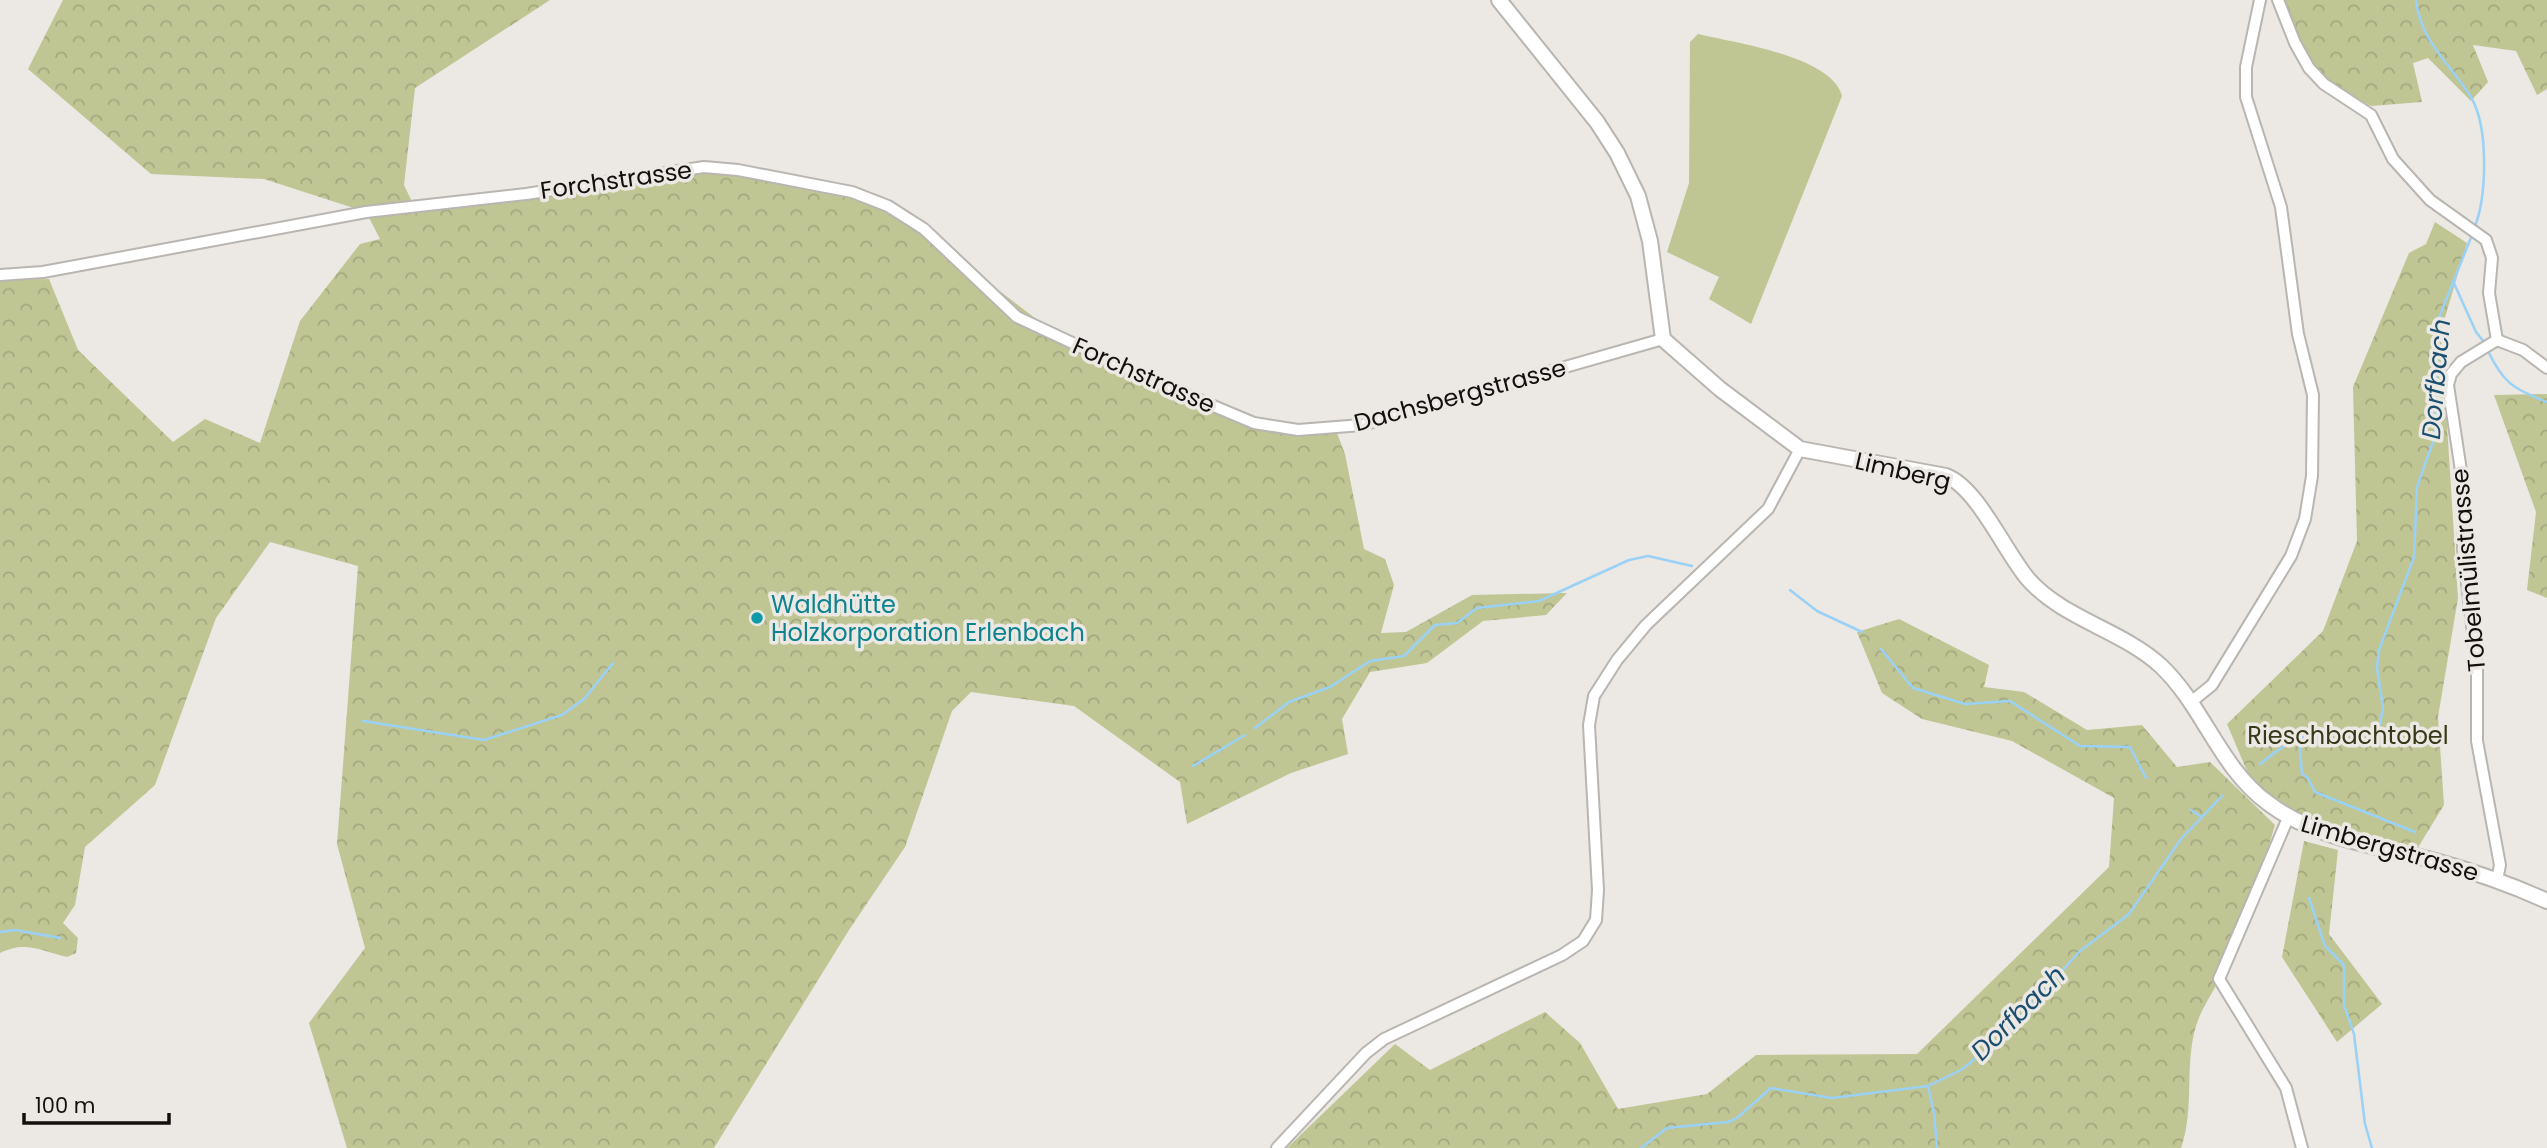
<svg xmlns="http://www.w3.org/2000/svg" width="2547" height="1148" font-family="Poppins,sans-serif">
	<style>
		.green { fill: #c0c594 }
		.forest { fill: url(#forest-crowns) }
		.lines { fill: none; stroke-linecap: round; stroke-linejoin: round }
		.stream { stroke: #9ad1f7; stroke-width: 2.5 }
		.street-casing { stroke: #b9b5b1; stroke-width: 14 }
		.secondary-casing { stroke: #b9b5b1; stroke-width: 18 }
		.street { stroke: #fff; stroke-width: 10 }
		.secondary { stroke: #fff; stroke-width: 14 }
		.culture-dot { fill: #0f9aa8; stroke: #ece8e3; stroke-width: 2.5 }
		.labels { text-anchor: middle; dominant-baseline: central; stroke-width: 7; stroke-linejoin: round; paint-order: stroke }
		.street-label { font-size: 24px; fill: #11100e; stroke: #ece8e3 }
		.culture-label { font-size: 24px; fill: #0d838f; stroke: #ece8e3; text-anchor: start }
		.park-label { font-size: 24px; fill: #363817; stroke: #ece8e3 }
		.water-label { font-size: 26px; font-style: italic; fill: #1a4f6f; stroke: #ece8e3 }
	</style>
	<defs>
		<pattern id="forest-crowns" width="20" height="18" patternUnits="userSpaceOnUse" patternTransform="scale(1.75)"><rect width="20" height="18" fill="#c0c594"/><path d="M2 6a3 3 0 1 1 6 0M12 15a3 3 0 1 1 6 0" fill="none" stroke="#a4a87e"/></pattern>
	</defs>
	<rect width="100%" height="100%" fill="#ece8e3"/>
	<path class="green" d="M1698 34C1735 43 1832 56 1842 96L1751 324 1709 299 1719 277 1667 252 1689 183 1690 42Z"/>
	<g class="forest">
		<path d="M63 0H550L415 88 404 185 414 206 738 170 888 206 1052 331 1254 423 1335 428 1345 454 1364 549 1385 559 1394 585 1381 633 1406 632 1472 595 1567 593 1546 615 1483 621 1427 663 1370 672 1342 719 1348 754 1291 773 1187 824 1180 782 1074 706 971 692 952 711 905 847 849 930 714 1148H347L309 1023 365 948 337 844 358 566 270 542 216 618 155 785 85 847 75 905 63 923 78 938 76 953 67 957C42 951 25 940 0 953V280L49 279 78 350 173 442 205 419 260 443 300 321 360 244 380 239 366 212 264 179 151 174 28 69Z"/>
		<path d="M2282 0H2547V89L2537 95 2516 51 2473 45 2488 82 2471 101 2428 58 2413 63 2422 102 2371 106 2330 86 2297 43Z"/>
		<path d="M2435 222 2467 243 2441 331 2458 598 2438 717 2444 805 2417 849 2293 813 2250 778 2227 724 2323 631 2357 541 2353 387 2409 253 2426 244Z"/>
		<path d="M2547 394V598L2527 590 2536 512 2494 395Z"/>
		<path d="M1899 619 1989 665 1984 687 2024 692 2087 730 2142 725 2177 767 2210 762 2275 825C2260 877 2241 928 2220 977 2213 993 2201 1009 2196 1026 2184 1066 2195 1108 2181 1148H1287L1395 1044 1430 1070 1545 1012 1580 1043 1618 1109 1707 1094 1756 1055 1917 1054 2109 867 2114 798 2012 741 1922 719 1882 693 1857 632Z"/>
		<path d="M2304 841 2338 850 2329 934 2382 1004 2337 1042 2282 957Z"/>
	</g>
	<g class="lines">
		<g class="stream">
			<path d="M2416 0C2421 43 2450 63 2471 97 2489 128 2487 197 2474 229"/>
			<path d="M2453 281 2476 332 2485 343"/>
			<path d="M2487 349C2503 383 2513 389 2547 402"/>
			<path d="M1790 590 1817 611 1862 632"/>
			<path d="M1881 649 1913 688 1965 704 2010 701 2080 746 2130 747 2146 778"/>
			<path d="M363 721 484 740 562 715 584 699 613 663"/>
			<path d="M1255 728 1289 702 1330 687 1370 661 1404 656 1435 625 1457 623 1477 608 1539 601 1629 560 1648 556 1692 566"/>
			<path d="M2299 738 2302 774 2308 778 2315 792 2415 832"/>
			<path d="M2260 764C2281 747 2302 731 2331 732 2343 732 2354 736 2366 735L2380 724 2383 707 2377 668 2379 650 2414 557 2417 487 2435 436 2438 320 2472 235"/>
			<path d="M1193 766 1245 735"/>
			<path d="M2191 810 2200 816"/>
			<path d="M2309 898 2325 946 2344 965V1005L2354 1034 2365 1124 2372 1148"/>
			<path d="M0 932 15 930 60 938"/>
			<path d="M1928 1086 1934 1113 1937 1148"/>
			<path d="M1641 1148 1667 1128 1728 1122 1737 1118 1771 1088 1832 1098 1928 1086 1961 1070 2000 1039 2080 951 2129 914 2181 839 2222 796"/>
		</g>
		<defs>
			<g id="street">
				<path d="M2278 0 2295 43 2309 68 2324 84 2371 115 2393 159 2430 200 2486 240 2492 258 2489 293 2497 340"/>
				<path d="M0 275 43 272 366 212 526 194 704 167 738 170 852 192 888 206 924 229 1017 317 1147 378 1254 423 1298 430 1362 425 1663 339"/>
				<path d="M2191 702 2212 685 2291 556 2305 519 2312 476 2313 395 2298 334 2281 207 2246 97V67L2260 0"/>
				<path d="M2288 818 2219 979 2286 1088 2302 1148"/>
				<path d="M2497 880 2500 865 2477 741V668L2463 549 2465 497 2448 385 2451 374 2461 362 2497 340 2523 350 2547 368"/>
				<path d="M1277 1148 1366 1053 1384 1039 1562 955 1583 941 1596 920 1598 890 1589 725 1594 696 1617 660 1646 625 1768 509 1800 449"/>
			</g>
			<path id="secondary" d="M1499 0 1597 122 1617 153 1638 196 1650 241 1663 339 1720 389 1800 449 1946 476C1977 487 2005 552 2028 579 2063 619 2122 630 2161 666 2204 707 2219 767 2268 803 2314 838 2377 846 2432 860 2472 871 2510 884 2547 901"/>
		</defs>
		<use href="#street" class="street-casing"/>
		<use href="#secondary" class="secondary-casing"/>
		<use href="#street" class="street"/>
		<use href="#secondary" class="secondary"/>
	</g>
	<circle class="culture-dot" cx="757" cy="618" r="7"/>
	<g class="labels">
		<g class="street-label">
			<text transform="translate(616 180) rotate(-8)">Forchstrasse</text>
			<text transform="translate(1144 375) rotate(24)">Forchstrasse</text>
			<text transform="translate(1460 395) rotate(-15)">Dachsbergstrasse</text>
			<text transform="translate(1903 471) rotate(13)">Limberg</text>
			<text transform="translate(2468 570) rotate(-95)">Tobelmülistrasse</text>
			<text transform="translate(2390 848) rotate(16)">Limbergstrasse</text>
		</g>
		<g class="culture-label">
			<text x="771" y="604">Waldhütte<tspan x="771" dy="28">Holzkorporation Erlenbach</tspan></text>
		</g>
		<g class="park-label">
			<text x="2348" y="735">Rieschbachtobel</text>
		</g>
		<g class="water-label">
			<text transform="translate(2436 379) rotate(-85)">Dorfbach</text>
			<text transform="translate(2018 1013) rotate(-45)">Dorfbach</text>
		</g>
	</g>
	<path d="M24 1113v10h145v-10" fill="none" stroke="#11100e" stroke-width="3.5"/>
	<text x="35" y="1113" font-size="21" fill="#11100e" stroke="#ece8e3" stroke-width="5" paint-order="stroke">100 m</text>
</svg>
